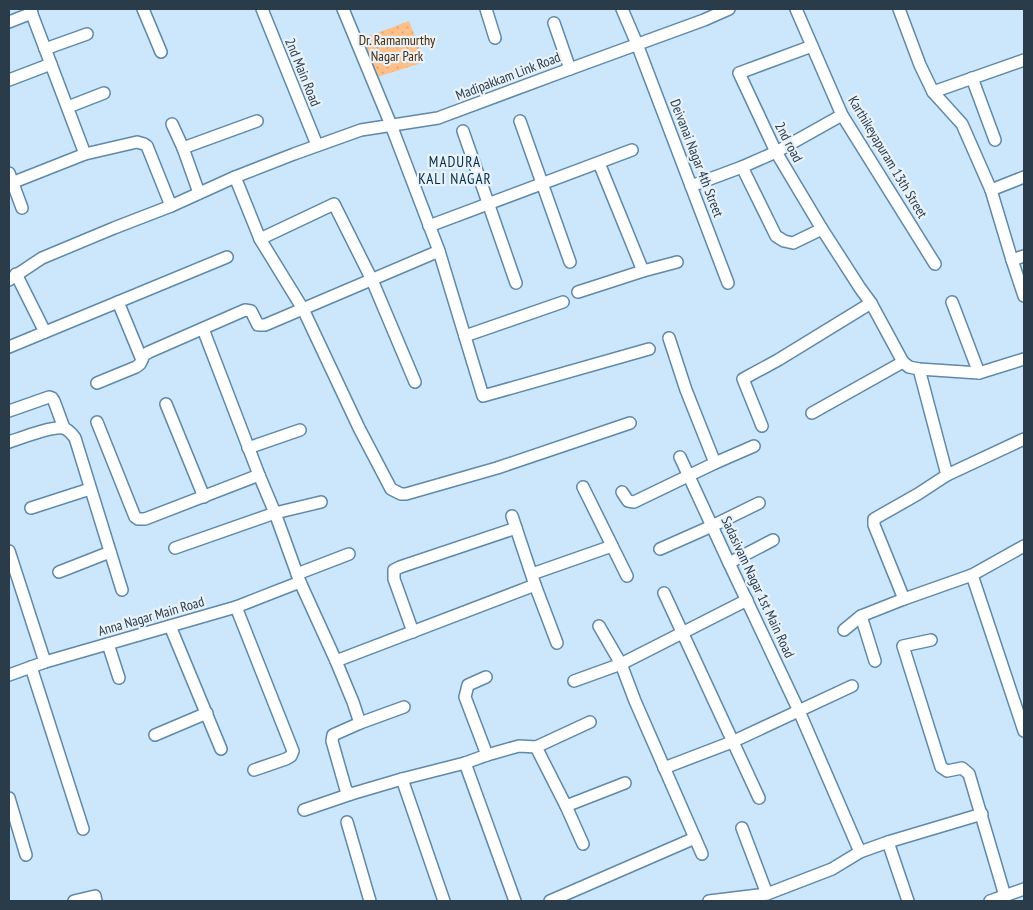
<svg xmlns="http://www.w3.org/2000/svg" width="1033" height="910" font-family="'PT Sans Narrow',sans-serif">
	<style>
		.park { fill: url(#park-dots) }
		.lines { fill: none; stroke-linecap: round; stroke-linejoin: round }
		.street-casing { stroke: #5e89a9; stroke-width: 14 }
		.street { stroke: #fff; stroke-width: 11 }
		.labels { text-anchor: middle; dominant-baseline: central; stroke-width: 4.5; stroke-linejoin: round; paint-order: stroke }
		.park-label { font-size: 14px; fill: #4b2904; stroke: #e9f2f9 }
		.street-label { font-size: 14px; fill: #2a3c4a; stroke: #e9f2f9 }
		.neighbourhood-label { font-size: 15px; letter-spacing: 1px; fill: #002e49; stroke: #e9f2f9 }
	</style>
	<defs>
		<pattern id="park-dots" width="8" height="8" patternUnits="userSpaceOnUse" patternTransform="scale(1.25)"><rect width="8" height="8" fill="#ffbf88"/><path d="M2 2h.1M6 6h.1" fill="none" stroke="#dba577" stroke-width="1.8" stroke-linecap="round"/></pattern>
	</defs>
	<rect width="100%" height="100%" fill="#cce7fc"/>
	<path class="park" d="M409 21 425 62 374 78 358 40Z"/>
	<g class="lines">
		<defs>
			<g id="street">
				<path d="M30 9 85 154 137 142 144 144 147 146 171 206"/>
				<path d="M143 9 161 52"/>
				<path d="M262 9 317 145"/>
				<path d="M343 9 391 125 439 251 483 396 649 349"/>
				<path d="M486 9 495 38"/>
				<path d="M622 9 637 44 728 283"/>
				<path d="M796 9 842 115 935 264"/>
				<path d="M899 9 920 65 933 92 962 124 991 190 1012 260 1024 296"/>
				<path d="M9 22 32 13"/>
				<path d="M554 23 570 69"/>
				<path d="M812 46 739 73 776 152 822 229 860 288 871 303 903 362 909 367 919 369 979 373 1024 359"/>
				<path d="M45 49 87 34"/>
				<path d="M972 78 995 140"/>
				<path d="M9 80 51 64"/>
				<path d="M933 92 1024 60"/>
				<path d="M68 107 104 93"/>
				<path d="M520 121 570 262"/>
				<path d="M172 124 183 148"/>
				<path d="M463 131 516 283"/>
				<path d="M599 163 643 271"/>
				<path d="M9 173 22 208"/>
				<path d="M235 177 260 239 303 309 359 428 391 489 401 494H406L497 468 630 423"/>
				<path d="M9 184 85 154"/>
				<path d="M691 186 742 167"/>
				<path d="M991 190 1024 177"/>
				<path d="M199 193 183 148 257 121"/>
				<path d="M429 226 632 150"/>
				<path d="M822 229 793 243 784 241 776 236 742 167 776 152 842 115"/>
				<path d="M260 239 334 204 372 280 415 382"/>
				<path d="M1012 260 1024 256"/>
				<path d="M16 274 45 332"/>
				<path d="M9 280 42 258 114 228 171 206 235 177 294 154 361 130 438 118 567 70 704 20 729 9"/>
				<path d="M578 292 643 271 677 262"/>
				<path d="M118 302 227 257"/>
				<path d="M952 302 979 373"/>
				<path d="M203 329 259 475 275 513 300 582 336 661 353 702 360 723 333 735 332 741 346 790 351 794"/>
				<path d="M465 336 563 302"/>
				<path d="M669 338 686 390 715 463"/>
				<path d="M9 347 118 302 142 360"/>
				<path d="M97 383 136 367 140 364 144 355 149 352 245 310 251 311 258 325H265L439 251"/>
				<path d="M166 404 204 497"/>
				<path d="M9 411 49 397 52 398 54 401 64 428"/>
				<path d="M812 413 903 362"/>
				<path d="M97 422 135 517 138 519H145L259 475"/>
				<path d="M762 426 743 379 778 360 871 303"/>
				<path d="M9 442C21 438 52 426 63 428 68 429 72 434 75 438L122 590"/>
				<path d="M248 448 300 430"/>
				<path d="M680 457 729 563 799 711 860 852"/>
				<path d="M947 475 1024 439"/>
				<path d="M583 487 627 576"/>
				<path d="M622 492 628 501 634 502 715 463 754 446"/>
				<path d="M31 508 90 489"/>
				<path d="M175 548 275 513 321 502"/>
				<path d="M660 549 712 526 759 503"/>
				<path d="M9 551 45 662"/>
				<path d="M729 563 773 540"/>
				<path d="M59 572 110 552"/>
				<path d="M297 574 349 554"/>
				<path d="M532 574 612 546"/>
				<path d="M972 575 1024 731"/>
				<path d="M535 585 557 643"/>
				<path d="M664 593 759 798"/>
				<path d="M904 599 874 525V519L918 494 947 475 919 369"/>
				<path d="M236 607 293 751 291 756 286 759 254 770"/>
				<path d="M170 626 221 749"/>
				<path d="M844 630 861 616"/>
				<path d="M413 632 394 579V570L400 567 516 528"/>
				<path d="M931 640 903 646 941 767 947 771 962 768 969 774 1005 896"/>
				<path d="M108 644 119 678"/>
				<path d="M336 661 535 585 512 516"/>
				<path d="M875 661 861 616 904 599 972 575 1024 546"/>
				<path d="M31 667 83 829"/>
				<path d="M9 675 45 662 236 607 300 582"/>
				<path d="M486 677 468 685 465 697 487 755"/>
				<path d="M574 681 621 664 747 600"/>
				<path d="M360 723 404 707"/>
				<path d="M155 735 207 713"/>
				<path d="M536 747 566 806 583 844"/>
				<path d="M465 763 515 901"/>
				<path d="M664 768 732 742 852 686"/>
				<path d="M402 779 444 901"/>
				<path d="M9 798 26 855"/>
				<path d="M566 806 625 783"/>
				<path d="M304 810 351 794 402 779 465 763 487 755 519 746 536 747 590 722"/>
				<path d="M347 822 370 901"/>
				<path d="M742 828 767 894"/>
				<path d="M695 838 702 854"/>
				<path d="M888 842 982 814"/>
				<path d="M74 901 95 896 96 901"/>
				<path d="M550 901 695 838 635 701 621 664 599 626"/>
				<path d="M709 901 767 894 832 869 860 852 888 842 908 901"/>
				<path d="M990 901 1024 889"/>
			</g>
		</defs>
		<use href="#street" class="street-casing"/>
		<use href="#street" class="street"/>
	</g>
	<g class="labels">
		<g class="park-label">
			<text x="397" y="40">Dr. Ramamurthy<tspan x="397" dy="16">Nagar Park</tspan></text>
		</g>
		<g class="street-label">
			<text transform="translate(303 72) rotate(68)">2nd Main Road</text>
			<text transform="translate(508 76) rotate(-21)">Madipakkam Link Road</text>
			<text transform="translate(789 142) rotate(62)">2nd road</text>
			<text transform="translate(888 157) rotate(59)">Karthikeyapuram 13th Street</text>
			<text transform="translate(697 158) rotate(69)">Deivanai Nagar 4th Street</text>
			<text transform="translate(758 587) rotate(65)">Sadasivam Nagar 1st Main Road</text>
			<text transform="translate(151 616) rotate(-16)">Anna Nagar Main Road</text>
		</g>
		<g class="neighbourhood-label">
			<text x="455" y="161">MADURA<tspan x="455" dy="17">KALI NAGAR</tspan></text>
		</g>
	</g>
	<rect width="1033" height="910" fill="none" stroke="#2a3c4a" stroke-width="20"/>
</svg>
